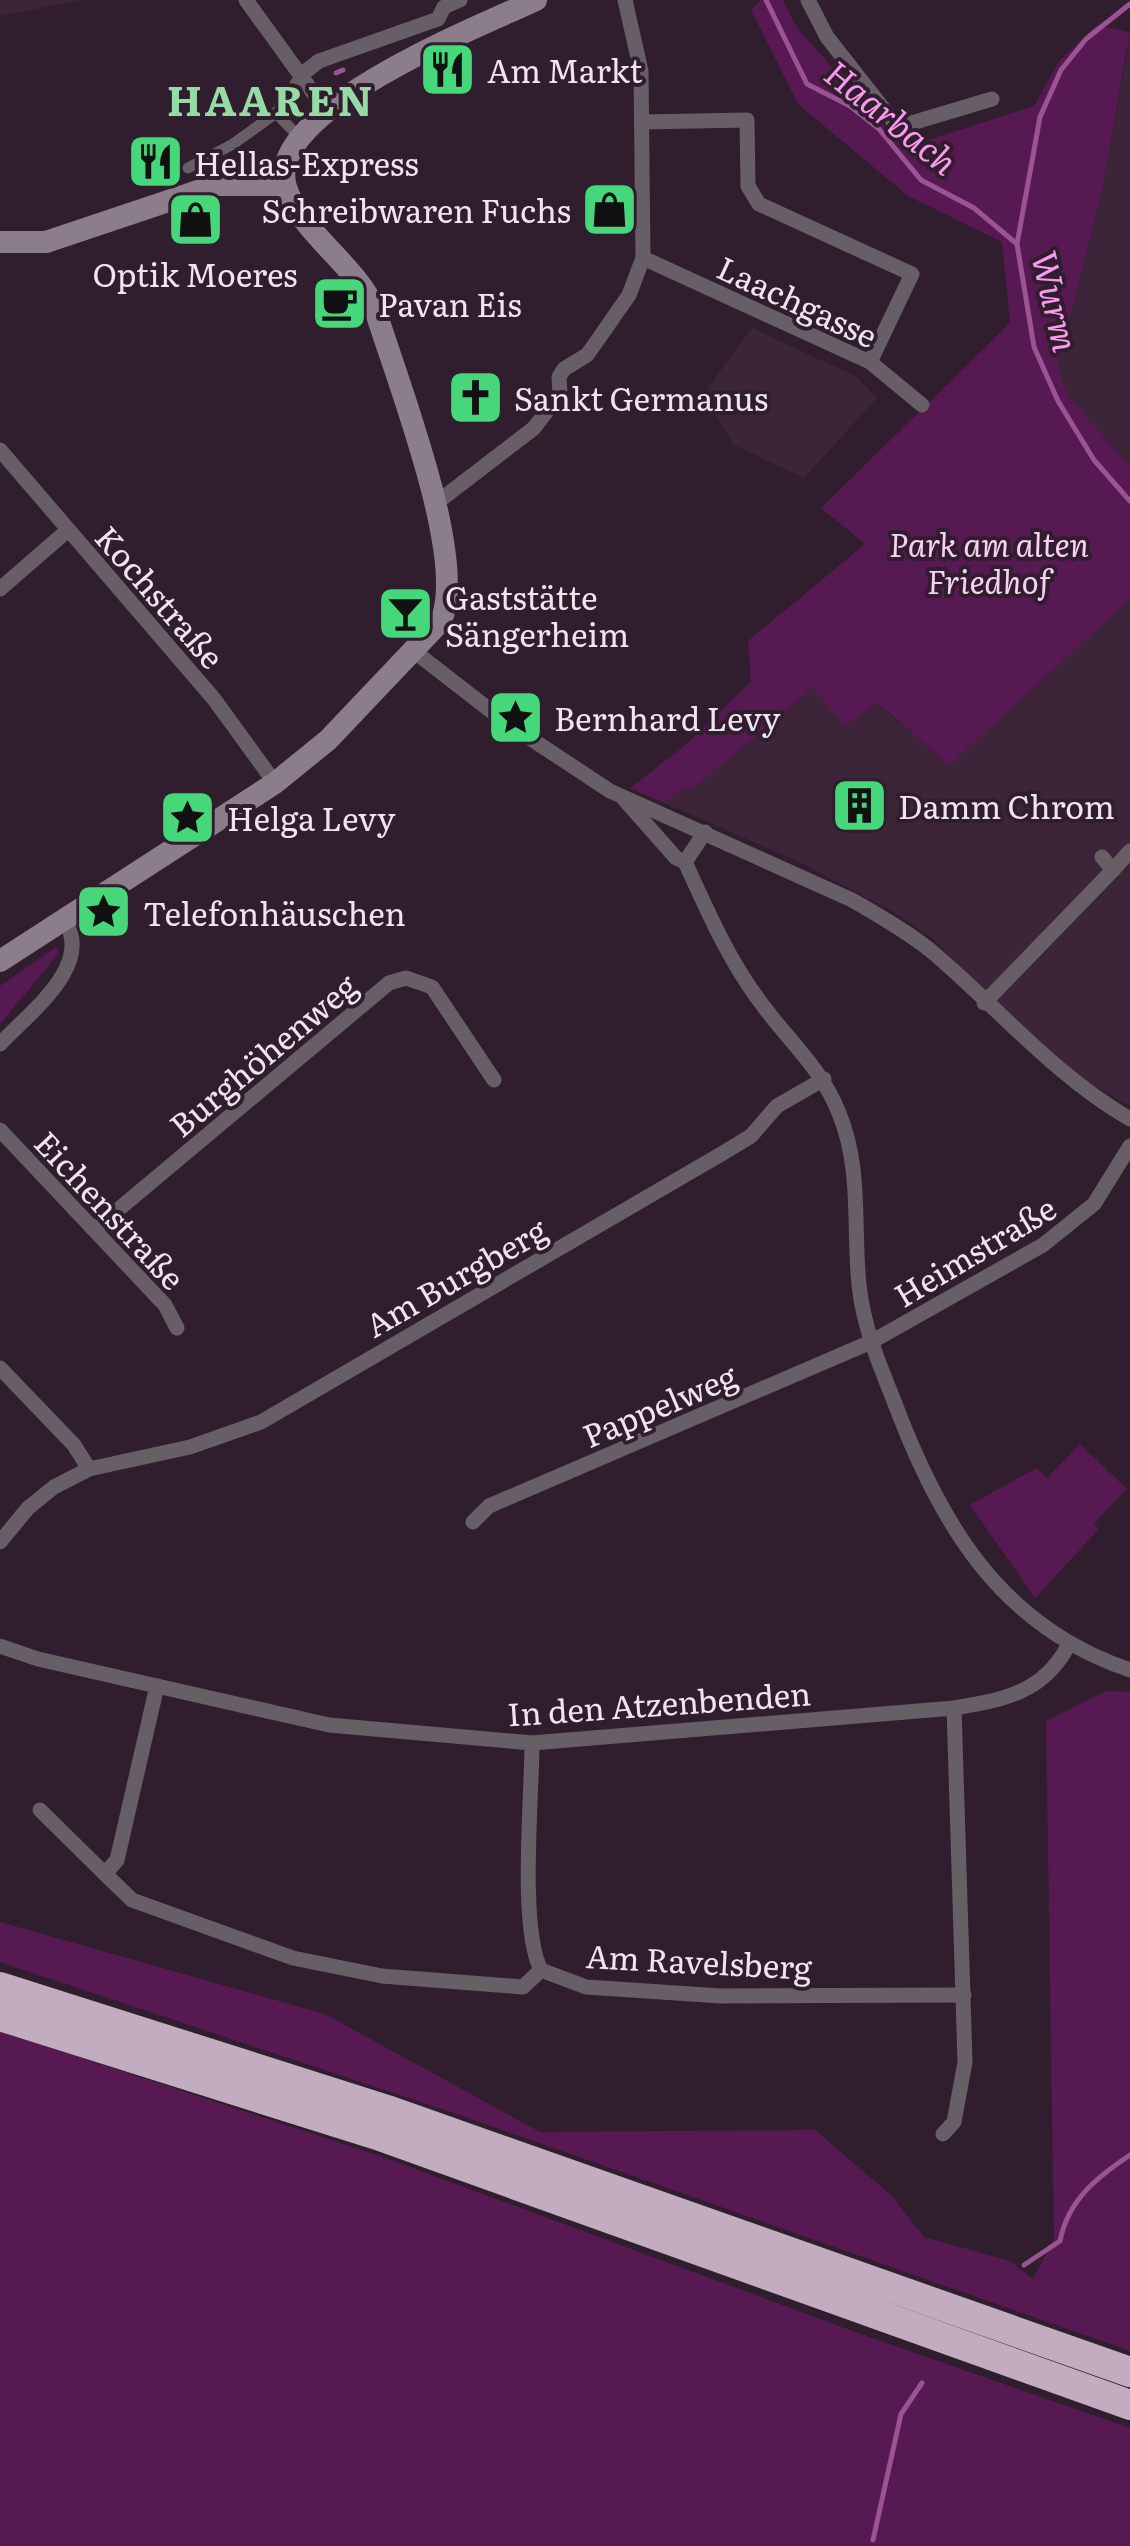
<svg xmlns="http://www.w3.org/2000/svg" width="1130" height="2546" font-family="Literata,serif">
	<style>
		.built { fill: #3c2539 }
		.green { fill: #571952 }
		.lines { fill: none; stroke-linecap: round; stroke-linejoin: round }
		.stream { stroke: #9b5393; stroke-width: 5 }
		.pedestrian { stroke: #675e66; stroke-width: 11 }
		.minor { stroke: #675e66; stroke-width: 15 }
		.secondary { stroke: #8c7d8a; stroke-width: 22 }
		.motorway { stroke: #c3acbf; stroke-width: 30 }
		.labels { text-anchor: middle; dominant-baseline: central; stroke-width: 8; stroke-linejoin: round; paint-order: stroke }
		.poi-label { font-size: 32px; fill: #f0e4ee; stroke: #301e2e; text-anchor: start }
		.street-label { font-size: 32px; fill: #f0e4ee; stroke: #301e2e }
		.park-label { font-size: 32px; font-style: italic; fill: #f8d0f2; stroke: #301e2e }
		.water-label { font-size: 35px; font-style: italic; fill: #f998ed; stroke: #301e2e }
		.district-label { font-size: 42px; font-weight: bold; letter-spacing: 2.5px; fill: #96daa6; stroke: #301e2e }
	</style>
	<rect width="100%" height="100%" fill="#301e2e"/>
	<g class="built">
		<path d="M0 0H80L0 16Z"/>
		<path d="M1130 38V466L1068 396 1058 366 1103 187Z"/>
		<path d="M752 328 855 376 877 398 804 478 734 445 714 413 697 403Z"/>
		<path d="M1130 599V1106L1087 1082 1032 1038 932 938 895 913 804 864 665 803 682 789 692 790 813 688 877 703 949 766Z"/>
	</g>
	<g class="green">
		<path d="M761 0H783L797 28 901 144 919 143 1034 106 1060 60 1097 25 1130 32 1103 187 1058 366 1068 396 1130 466V599L949 766 878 703 845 726 813 688 692 790 682 789 665 803 630 788 682 748 751 682 748 641 865 544 821 508 1010 323 1002 242 908 196 798 104 751 10Z"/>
		<path d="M56 947 59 953 0 1024V986Z"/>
		<path d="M1080 1444 1127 1489 1094 1523 1099 1529 1035 1598 970 1505 1036 1468 1047 1478Z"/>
		<path d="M1106 1691 1130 1692V2351L457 2114 0 1962V1922L325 2014 540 2132 815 2130 893 2197 924 2237 1010 2261 1033 2279 1054 2239 1046 1721Z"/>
		<path d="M0 2031 383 2157 858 2333 1130 2428V2546H0Z"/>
	</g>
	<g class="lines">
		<g class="stream">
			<path d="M766 0 807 84 850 106 879 129 921 180 974 208 1017 244"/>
			<path d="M1130 4 1086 39 1061 70 1040 117 1017 244 1034 347 1058 401 1094 460 1130 501"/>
			<path d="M336 73 343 70"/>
			<path d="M1024 2265 1060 2241C1068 2200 1097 2177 1130 2155"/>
			<path d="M873 2540 901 2414 922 2383"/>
		</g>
		<g class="pedestrian">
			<path d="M276 113 300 138"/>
			<path d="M188 168 233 144 276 113 301 75"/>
		</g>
		<g class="minor">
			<path d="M246 0 327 112"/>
			<path d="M808 0 827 37 893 121 905 125 992 99"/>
			<path d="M301 75 319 61 438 19 444 7 460 0"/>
			<path d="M642 122 747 120 748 186 759 204 912 274 870 362"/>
			<path d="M643 258 870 362 922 405"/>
			<path d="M0 450 214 699 275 783"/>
			<path d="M435 504 534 428 560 394 559 377 564 369 587 355 597 341 629 295 643 258 641 71 625 0"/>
			<path d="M0 589 68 530"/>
			<path d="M415 652 504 721 610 791 852 900C878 915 906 931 930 950 998 1007 1052 1074 1130 1119"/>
			<path d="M624 799 676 858 685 862C706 907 726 955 756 996 784 1037 820 1065 839 1113 862 1169 853 1226 859 1285 863 1325 879 1364 894 1401 940 1524 1000 1626 1130 1670"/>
			<path d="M1102 857 1113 870 1130 851"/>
			<path d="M685 862 705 832"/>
			<path d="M984 1003 1113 870"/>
			<path d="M0 1044C30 1012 95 965 64 919"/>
			<path d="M0 1130 165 1305 177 1328"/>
			<path d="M95 1229 389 983 406 978 432 987 494 1080"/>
			<path d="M0 1368 74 1445 89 1469"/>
			<path d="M473 1522 489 1506 871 1342 1043 1245 1094 1204 1130 1146"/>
			<path d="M0 1542 28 1508 54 1487 89 1469 190 1447 261 1422 723 1153 751 1136 777 1106 824 1079"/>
			<path d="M0 1646 38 1659 329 1725 532 1743 954 1708C1003 1700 1043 1693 1068 1646"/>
			<path d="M532 1743C532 1796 519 1928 541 1970L586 1987 721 1996 964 1995"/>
			<path d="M40 1810 105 1874 117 1860 157 1686"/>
			<path d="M105 1874 132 1900 293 1958 382 1976 523 1987 541 1970"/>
			<path d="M943 2134 954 2122 965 2062 954 1708"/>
		</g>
		<g class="secondary">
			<path d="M0 242H46L216 185H285"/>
			<path d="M0 961 275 783 328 740 441 621C468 558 396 378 375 309 354 263 300 232 286 187 262 111 483 25 536 0"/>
		</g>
		<g class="motorway">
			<path d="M0 1987 387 2110 1130 2372"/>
			<path d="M0 2016 377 2135 1130 2405"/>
		</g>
	</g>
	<defs>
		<symbol id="restaurant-square" viewBox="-11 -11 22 22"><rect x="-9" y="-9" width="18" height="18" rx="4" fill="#46d77a" stroke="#301e2e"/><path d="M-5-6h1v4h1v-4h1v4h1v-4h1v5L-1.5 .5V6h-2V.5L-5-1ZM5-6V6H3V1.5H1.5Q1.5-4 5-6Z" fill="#111"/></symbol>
		<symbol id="shop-square" viewBox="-11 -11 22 22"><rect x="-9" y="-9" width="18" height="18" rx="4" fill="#46d77a" stroke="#301e2e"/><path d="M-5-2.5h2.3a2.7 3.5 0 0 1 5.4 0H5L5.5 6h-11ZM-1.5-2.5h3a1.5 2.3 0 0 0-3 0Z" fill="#111"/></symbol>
		<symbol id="cafe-square" viewBox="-11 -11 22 22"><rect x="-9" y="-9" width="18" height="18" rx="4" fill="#46d77a" stroke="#301e2e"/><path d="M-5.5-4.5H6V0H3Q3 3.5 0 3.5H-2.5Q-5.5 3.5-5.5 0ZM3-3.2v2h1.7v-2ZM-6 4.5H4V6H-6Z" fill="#111"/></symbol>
		<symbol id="church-square" viewBox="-11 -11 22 22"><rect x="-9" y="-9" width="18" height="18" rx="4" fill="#46d77a" stroke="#301e2e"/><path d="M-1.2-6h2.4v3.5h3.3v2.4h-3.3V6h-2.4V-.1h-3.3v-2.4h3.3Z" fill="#111"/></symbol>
		<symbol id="bar-square" viewBox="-11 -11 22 22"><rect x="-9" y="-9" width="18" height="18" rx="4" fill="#46d77a" stroke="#301e2e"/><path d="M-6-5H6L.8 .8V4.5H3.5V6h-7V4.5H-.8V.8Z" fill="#111"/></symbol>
		<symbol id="sight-square" viewBox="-11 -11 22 22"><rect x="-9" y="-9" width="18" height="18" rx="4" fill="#46d77a" stroke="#301e2e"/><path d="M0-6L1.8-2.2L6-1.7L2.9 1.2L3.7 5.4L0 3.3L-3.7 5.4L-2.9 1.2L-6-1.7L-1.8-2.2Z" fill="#111"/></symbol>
		<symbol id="building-square" viewBox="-11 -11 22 22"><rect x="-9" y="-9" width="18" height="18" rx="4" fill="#46d77a" stroke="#301e2e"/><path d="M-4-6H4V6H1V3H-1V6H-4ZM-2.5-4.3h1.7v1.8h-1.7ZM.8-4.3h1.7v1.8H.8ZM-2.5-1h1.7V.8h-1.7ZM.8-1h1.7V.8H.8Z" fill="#111"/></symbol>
	</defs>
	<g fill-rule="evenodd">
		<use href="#restaurant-square" x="416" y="38" width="63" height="63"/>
		<use href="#restaurant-square" x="124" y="130" width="63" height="63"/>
		<use href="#shop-square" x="578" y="178" width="63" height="63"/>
		<use href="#shop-square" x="164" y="188" width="63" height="63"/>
		<use href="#cafe-square" x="308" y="272" width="63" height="63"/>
		<use href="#church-square" x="444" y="366" width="63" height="63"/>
		<use href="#bar-square" x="374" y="582" width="63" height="63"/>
		<use href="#sight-square" x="484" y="686" width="63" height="63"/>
		<use href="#building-square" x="828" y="774" width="63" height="63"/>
		<use href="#sight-square" x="156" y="786" width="63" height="63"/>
		<use href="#sight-square" x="72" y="880" width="63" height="63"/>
	</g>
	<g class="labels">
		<g class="poi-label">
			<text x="487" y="69">Am Markt</text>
			<text x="194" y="162">Hellas-Express</text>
			<text x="571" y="209" text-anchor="end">Schreibwaren Fuchs</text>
			<text x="195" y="273" text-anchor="middle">Optik Moeres</text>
			<text x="378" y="303">Pavan Eis</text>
			<text x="514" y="397">Sankt Germanus</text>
			<text x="445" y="596">Gaststätte<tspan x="445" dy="37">Sängerheim</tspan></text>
			<text x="554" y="717">Bernhard Levy</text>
			<text x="898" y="805">Damm Chrom</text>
			<text x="227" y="817">Helga Levy</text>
			<text x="143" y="912">Telefonhäuschen</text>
		</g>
		<g class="street-label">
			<text transform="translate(798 300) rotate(25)">Laachgasse</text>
			<text transform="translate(161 596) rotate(49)">Kochstraße</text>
			<text transform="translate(262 1054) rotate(-40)">Burghöhenweg</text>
			<text transform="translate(111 1209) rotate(47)">Eichenstraße</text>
			<text transform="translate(974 1250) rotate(-31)">Heimstraße</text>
			<text transform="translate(455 1276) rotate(-30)">Am Burgberg</text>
			<text transform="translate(659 1404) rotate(-23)">Pappelweg</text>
			<text transform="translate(659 1702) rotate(-4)">In den Atzenbenden</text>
			<text transform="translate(699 1960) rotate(3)">Am Ravelsberg</text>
		</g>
		<g class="park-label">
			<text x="989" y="543">Park am alten<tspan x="989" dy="37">Friedhof</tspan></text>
		</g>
		<g class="water-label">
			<text transform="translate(892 116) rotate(39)">Haarbach</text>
			<text transform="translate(1057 301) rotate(77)">Wurm</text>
		</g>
		<g class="district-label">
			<text x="271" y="98">HAAREN</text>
		</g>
	</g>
</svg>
